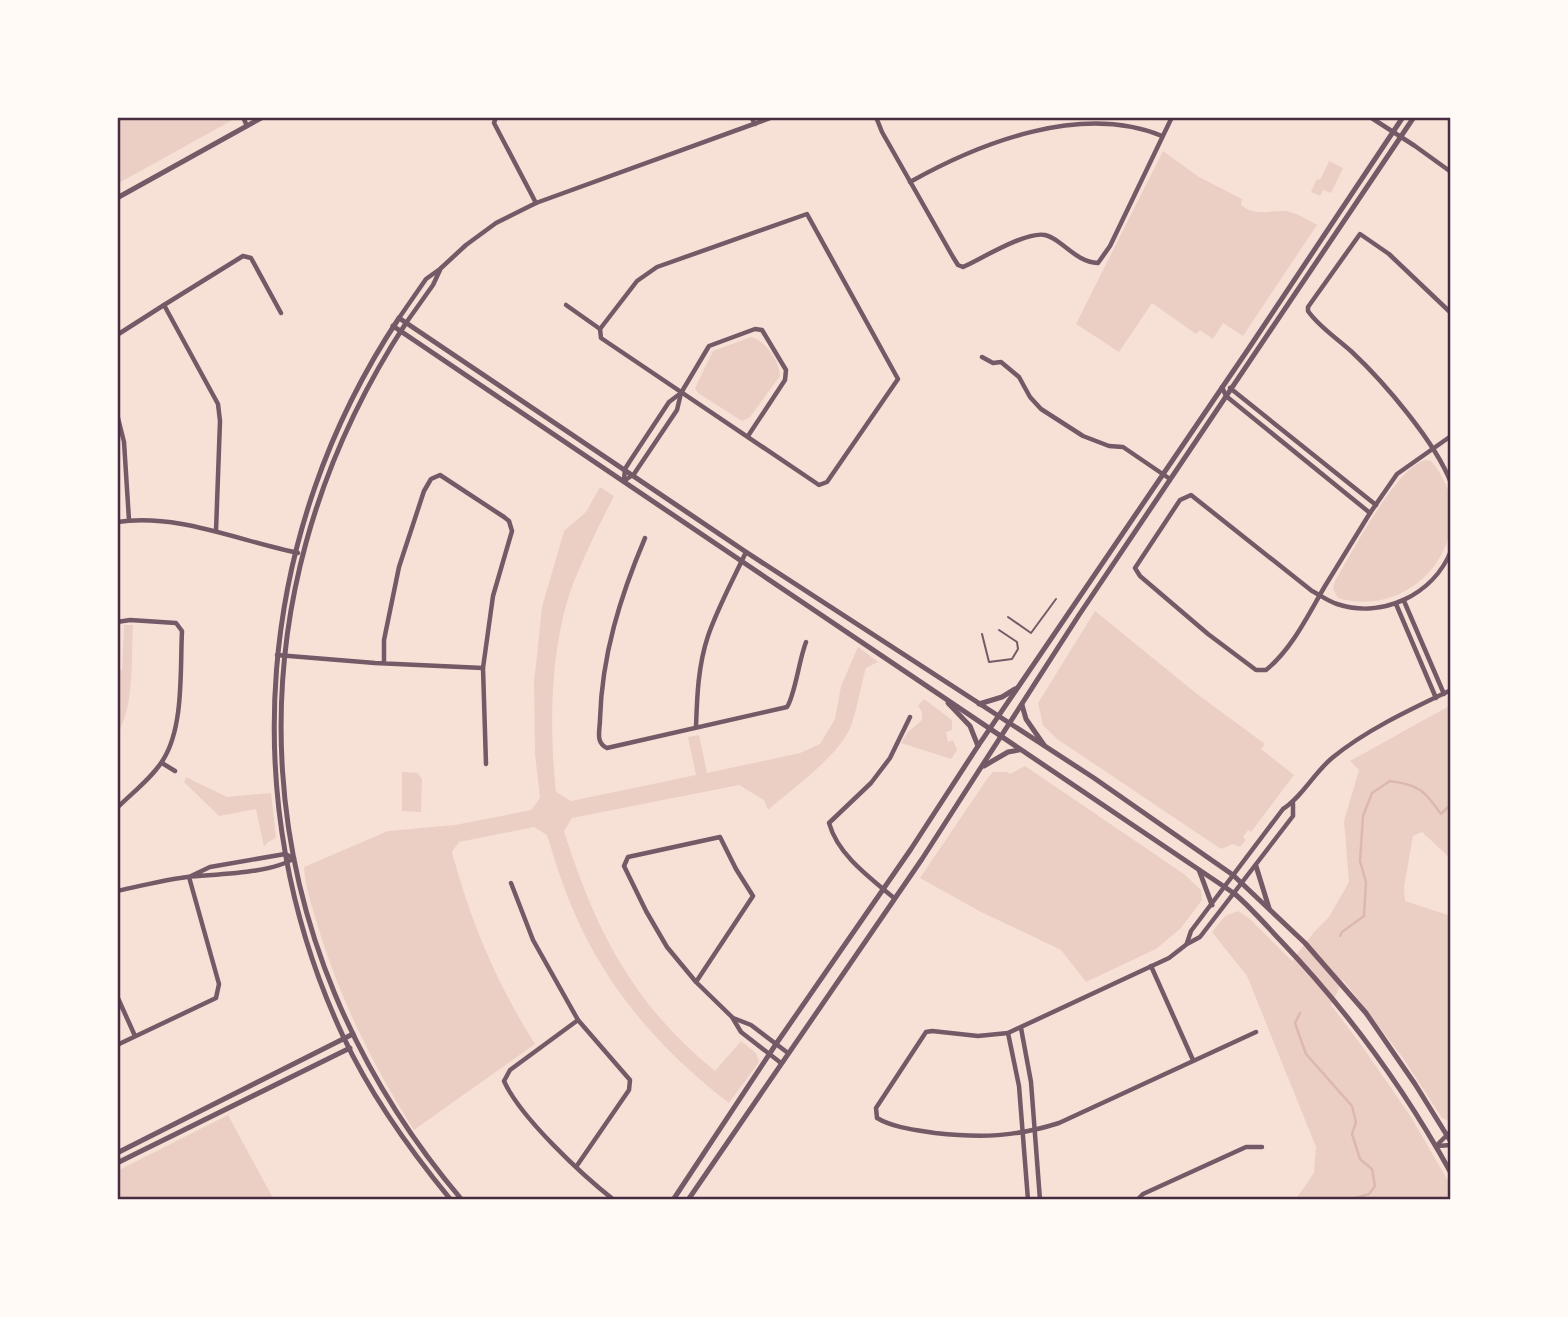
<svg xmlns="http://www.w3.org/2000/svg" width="1568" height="1317" font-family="'Nunito Sans',sans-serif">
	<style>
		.green { fill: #ebcfc5 }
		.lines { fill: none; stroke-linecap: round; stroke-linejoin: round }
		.stream { stroke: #dcb8b0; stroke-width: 2.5 }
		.service { stroke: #755966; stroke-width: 2 }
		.minor { stroke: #755966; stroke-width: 4.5 }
		.tertiary { stroke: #755966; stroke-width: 5 }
		.neatline { fill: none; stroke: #4a2c40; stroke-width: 2.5 }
	</style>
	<rect width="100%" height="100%" fill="#f7e1d7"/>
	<g class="green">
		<path d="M117 117H238L117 184Z"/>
		<path d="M1163 151 1199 177 1242 199 1241 205C1256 217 1268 210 1285 211 1296 212 1308 220 1317 225L1243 336 1223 323 1213 339 1200 330 1196 334 1152 303 1119 352 1076 324Z"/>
		<path d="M1329 161 1343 168 1331 193 1323 190 1320 196 1311 192 1317 179 1320 180Z"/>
		<path d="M751 337C765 340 780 362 780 376L750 417 742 421 698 393 695 388 713 351Z"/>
		<path d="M1425 460 1431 461C1487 525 1421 622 1338 598L1333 589 1335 581C1352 553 1395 469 1425 460Z"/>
		<path d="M600 487 614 496C599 525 585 554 573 584 550 646 549 727 556 792L571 801 696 775 688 737 699 735 707 773 800 753 820 744 835 719 841 686 858 647 878 662 866 668C860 687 858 707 851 726 840 755 792 789 768 810L764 800 739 785 572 818 564 831C595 930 633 1004 715 1071L741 1041 756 1053 759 1062 729 1103C662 1052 607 989 574 912 563 887 555 861 547 835L534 827 459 842 452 852C471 923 496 982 535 1044L414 1130C374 1067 341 1002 319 930 313 910 305 887 304 867L388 831 455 825 531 810 540 798 535 754 534 683 542 607 564 531 586 512Z"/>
		<path d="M1095 611 1197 694 1265 744 1261 749 1294 775 1251 832 1248 830 1243 837 1246 840 1240 847 1233 844 1221 849 1057 739 1043 725 1038 703Z"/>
		<path d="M124 625H133C131 658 135 707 117 734V672L122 670Z"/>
		<path d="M924 699 952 720V730L946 732 948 742 953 740 957 750 951 759 901 743 908 732 922 720V712L918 706Z"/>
		<path d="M1451 705V859L1422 832 1413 836 1404 887 1405 901 1451 916V1122L1442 1118 1403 1058 1343 980 1331 1005 1362 1046 1411 1117 1451 1186V1200H1295L1314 1173 1316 1147 1247 976 1212 932 1225 916 1238 911 1250 919 1292 961 1314 932 1329 917 1349 882 1344 821 1359 770 1350 761Z"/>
		<path d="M1025 766 1184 874 1201 890 1202 900 1181 928 1156 949 1086 982 1061 950 979 911 920 878 987 779 993 772H1007L1010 774Z"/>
		<path d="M402 772 418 773 422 779 421 812 402 811Z"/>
		<path d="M186 777 227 797 271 793 276 838 268 842 264 847 256 809 219 816 184 782Z"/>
		<path d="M228 1115 274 1200H117V1171Z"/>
	</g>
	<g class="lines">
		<g class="stream">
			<path d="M1340 936 1342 932 1364 916 1366 882 1360 861 1363 816 1372 793 1390 781C1419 785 1424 790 1441 814L1451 804"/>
			<path d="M1300 1013 1295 1023 1306 1054 1352 1106 1356 1122 1352 1134 1360 1159 1372 1169 1375 1186 1369 1194 1349 1200"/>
		</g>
		<g class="service">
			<path d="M1008 617 1031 633 1056 599"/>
			<path d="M982 634 989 662 1012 659 1018 649 1017 642 999 630"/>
		</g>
		<g class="minor">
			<path d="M243 117 247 126"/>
			<path d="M496 117 494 123 536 203"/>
			<path d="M751 117 755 124"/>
			<path d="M876 117 882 132 953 257 958 265 963 267C981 259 1026 231 1045 235 1050 236 1056 240 1060 243 1072 252 1082 262 1098 263L1110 246 1172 117"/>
			<path d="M1370 117 1415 146 1451 172"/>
			<path d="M910 182C981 142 1082 103 1162 136"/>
			<path d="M807 214 898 379 827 482 819 485 601 338 600 329 637 281 657 267Z"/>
			<path d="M164 305 243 256 251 258 281 313"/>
			<path d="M566 305 600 329"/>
			<path d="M1451 313 1389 254 1360 234 1308 307V311C1319 327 1338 339 1352 352 1384 382 1436 443 1451 483"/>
			<path d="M399 318 426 279 440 269 466 245 496 223 536 203 773 117"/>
			<path d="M406 323 433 285 440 270"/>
			<path d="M117 335 164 305 218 404 220 421 216 531"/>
			<path d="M982 357 993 363 1001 362 1019 377 1030 397 1041 409 1083 436 1109 446 1123 447 1170 479"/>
			<path d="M1222 387 1226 396 1370 513"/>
			<path d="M1230 388 1376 505"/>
			<path d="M117 414 124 442 129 520"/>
			<path d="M1451 436 1397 474 1370 513 1325 586C1308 615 1292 649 1266 670H1256L1208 634 1140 576 1135 568 1180 500 1191 495 1312 591C1320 595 1328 601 1337 604 1382 619 1433 595 1451 551"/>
			<path d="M624 480 625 469 630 461 669 402 681 393"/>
			<path d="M624 481 634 474 677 410 681 393 709 346 755 329 762 330 786 370 785 380 748 436"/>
			<path d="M117 522C179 513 239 541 298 553"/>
			<path d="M645 538C620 597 602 655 600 719 600 731 595 742 607 748L787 707C795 695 799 660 806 642"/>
			<path d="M1404 601 1444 694"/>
			<path d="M1396 604 1436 698"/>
			<path d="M117 622 130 620 176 623 182 631C180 670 184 727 163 760 152 778 132 793 117 808"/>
			<path d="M277 655 375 663 483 668 493 596 512 531 509 521 504 517 440 475 431 479 424 491 399 567 384 640V663"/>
			<path d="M483 668 486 764"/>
			<path d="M696 727C697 697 698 666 708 636 718 607 733 580 746 552"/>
			<path d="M162 763 175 771"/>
			<path d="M511 883 533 940 578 1020"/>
			<path d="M117 891C140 886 164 880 187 877 214 874 272 874 294 858L285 854 210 867 189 877"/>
			<path d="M894 898C869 877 838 855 829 823L871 783 890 758 910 717"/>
			<path d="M1187 943 1191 931 1283 809C1302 797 1314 773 1332 758 1366 730 1411 709 1451 690"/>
			<path d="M1151 966 1193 1060"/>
			<path d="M696 982 753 896 736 869 720 837 628 857 624 866 646 911 667 947 696 982 732 1017 741 1032 781 1063"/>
			<path d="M117 996 135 1036"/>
			<path d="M733 1018 751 1025 788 1053"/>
			<path d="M1021 1028 1031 1082 1040 1200"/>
			<path d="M1256 1032 1059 1123C1015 1137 981 1138 935 1133 916 1130 894 1128 877 1118L876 1108 926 1032 932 1031 978 1036 1008 1033 1169 958 1187 944 1200 937 1293 816V803"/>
			<path d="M1008 1033 1019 1086 1028 1200"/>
			<path d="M117 1045 216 998 219 984 189 877"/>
			<path d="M1436 1146 1451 1131"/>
			<path d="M1437 1146 1451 1145"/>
			<path d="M576 1167 629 1090 630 1080 578 1020 510 1070 504 1081C520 1117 582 1175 614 1200"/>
			<path d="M1137 1200 1143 1194 1246 1147H1262"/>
		</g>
		<g class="tertiary">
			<path d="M117 198 263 117"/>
			<path d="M406 323C221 606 243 942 462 1200"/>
			<path d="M393 326 1235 894C1251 908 1265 924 1280 940 1347 1010 1404 1088 1451 1173"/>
			<path d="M948 703 970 726 978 746"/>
			<path d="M979 704 1002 697 1015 689"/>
			<path d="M1022 705 1026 719 1044 745"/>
			<path d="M984 766 1008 752 1019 750"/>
			<path d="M1256 866 1269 908"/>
			<path d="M1199 870 1212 905"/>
			<path d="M117 1153 353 1034"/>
			<path d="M117 1163 350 1048"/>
			<path d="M451 1200C409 1149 371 1096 343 1036 234 802 256 533 399 318L746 552 1094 778 1233 875 1305 943 1366 1013 1415 1084 1451 1142"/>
			<path d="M673 1200 776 1044 911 849 978 746 1249 348 1403 117"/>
			<path d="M688 1200 922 859 1079 615 1414 117"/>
		</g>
	</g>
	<rect width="1568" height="1317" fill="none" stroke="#fffaf5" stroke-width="238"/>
	<rect x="119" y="119" width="1330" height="1079" class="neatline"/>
</svg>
